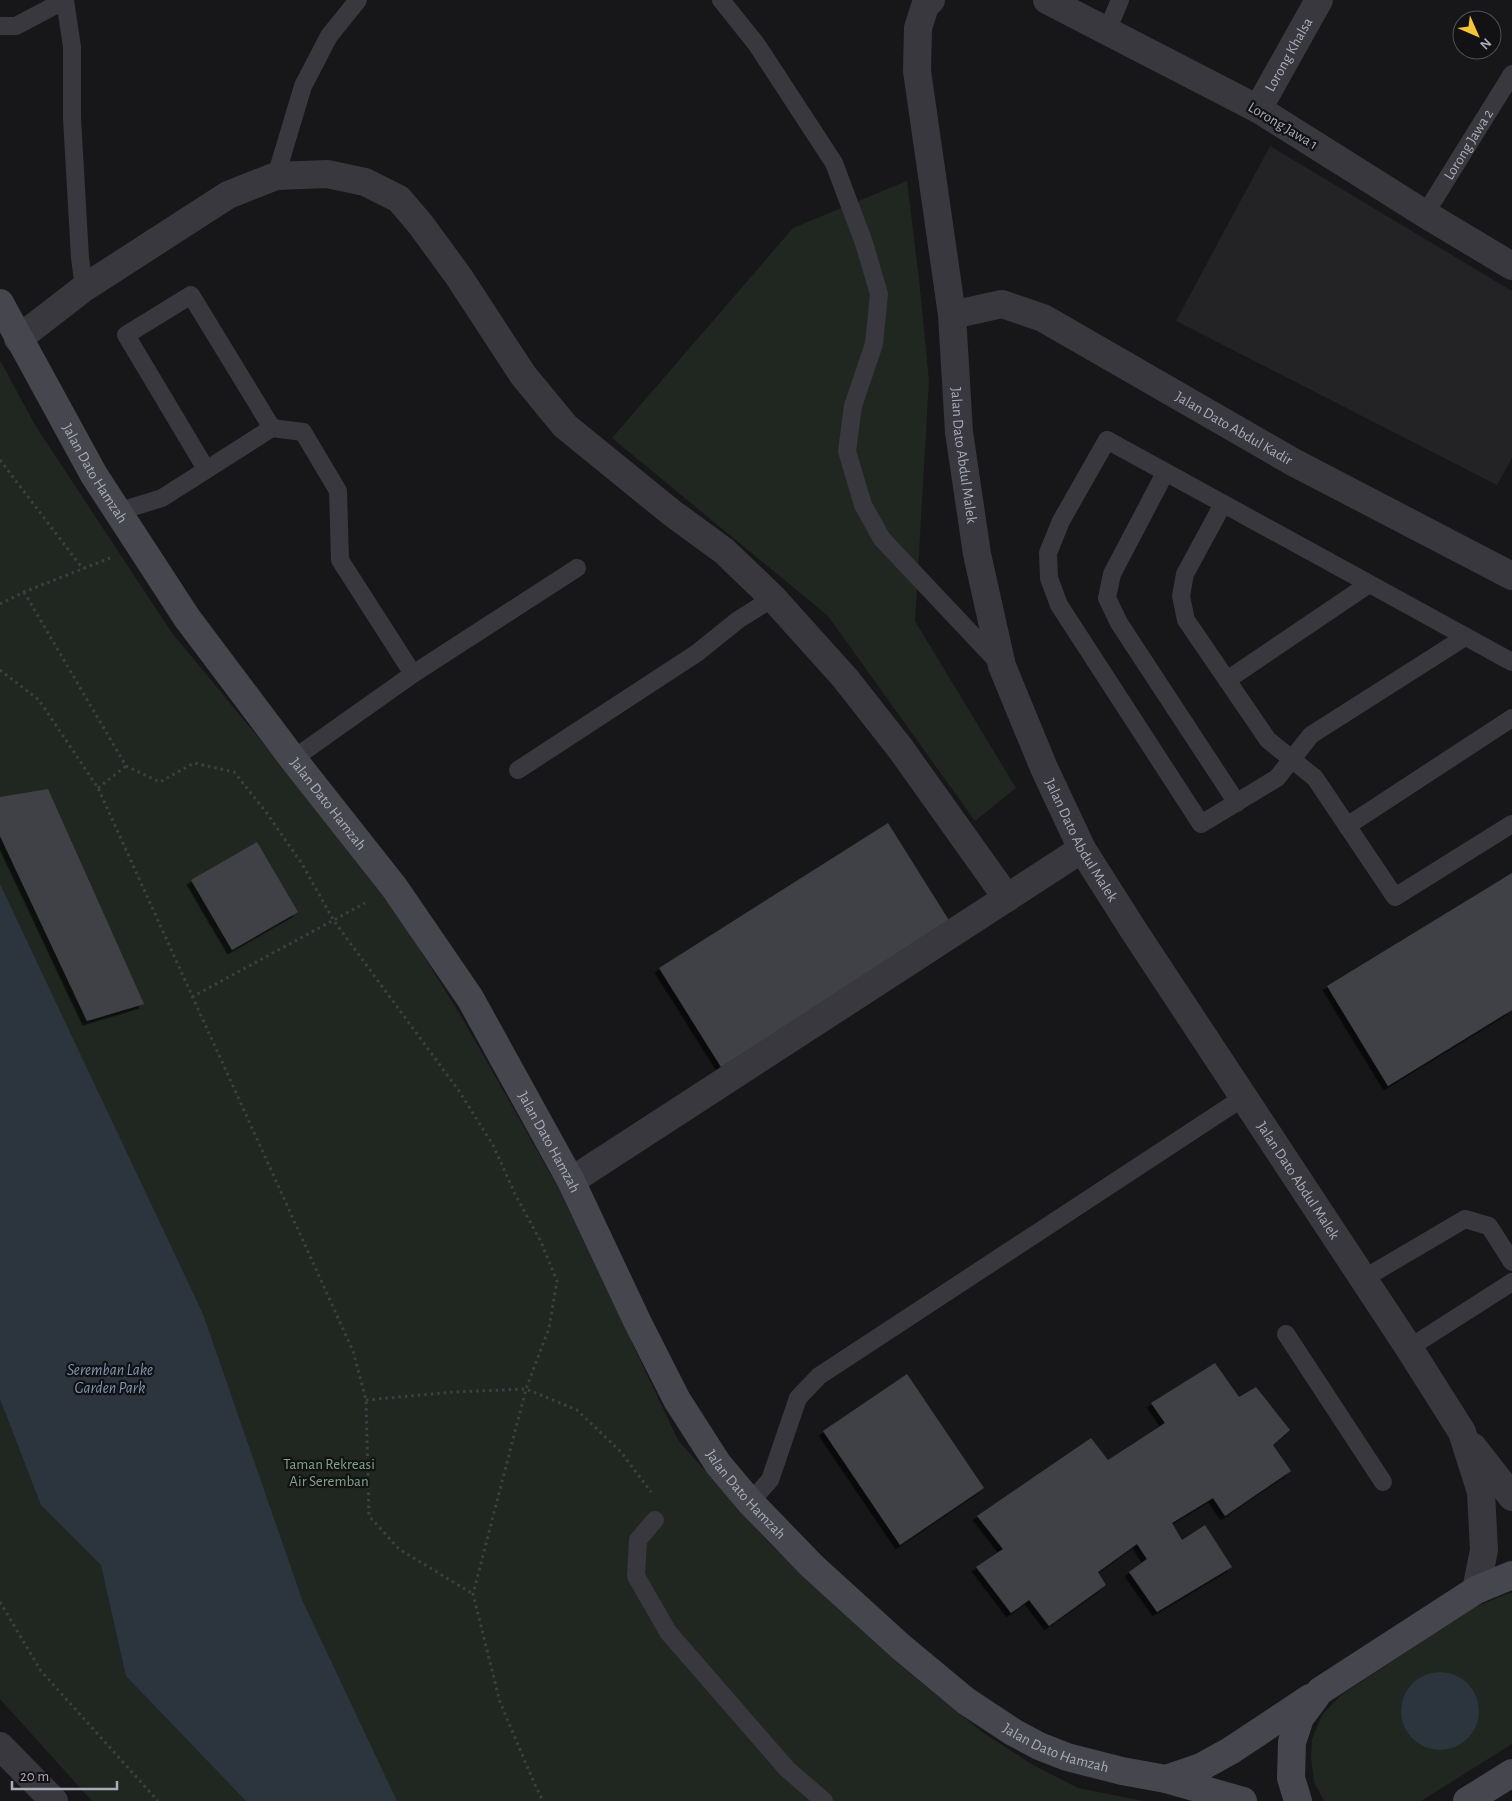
<svg xmlns="http://www.w3.org/2000/svg" width="1512" height="1801" font-family="'Alegreya Sans',sans-serif">
	<style>
		.built { fill: #232326 }
		.green { fill: #1f2720 }
		.water { fill: #2c343d }
		.building { fill: #414146; filter: url(#shadow) }
		.lines { fill: none; stroke-linecap: round; stroke-linejoin: round }
		.path { stroke: #3e3f45; stroke-width: 3; stroke-dasharray: 2.5 4; stroke-linecap: butt }
		.service { stroke: #38383e; stroke-width: 18 }
		.minor { stroke: #38383e; stroke-width: 28 }
		.tertiary { stroke: #38383e; stroke-width: 28 }
		.secondary { stroke: #46474e; stroke-width: 28 }
		.labels { text-anchor: middle; dominant-baseline: central; stroke-width: 4.5; stroke-linejoin: round; paint-order: stroke }
		.street-label { font-size: 15px; fill: #a9acb9; stroke: #121214 }
		.park-label { font-size: 15px; fill: #80a485; stroke: #121214 }
		.water-label { font-size: 16px; font-style: italic; fill: #7f97b4; stroke: #121214 }
	</style>
	<defs>
		<filter id="shadow"><feDropShadow dx="-4.5" dy="4.5" stdDeviation="0" flood-color="#0009"/></filter>
	</defs>
	<rect width="100%" height="100%" fill="#171719"/>
	<path class="built" d="M1270 146 1512 291V458L1497 485 1176 321Z"/>
	<g class="green">
		<path d="M907 181 919 279 929 381 915 621 1016 788 975 821 828 616 612 438 793 228Z"/>
		<path d="M0 360 35 425 172 633 377 881 461 1016 560 1191 678 1440 769 1543 900 1665 982 1732 1033 1765 1078 1788 1144 1801H92L0 1699Z"/>
		<path d="M1509 1593H1512V1744L1421 1801H1324L1314 1782 1311 1757 1312 1739 1322 1715 1340 1696 1473 1608Z"/>
	</g>
	<g class="water">
		<path d="M0 884 203 1314 303 1602 397 1801H246L126 1676 101 1565 41 1505 0 1399Z"/>
		<circle cx="1440" cy="1711" r="39"/>
	</g>
	<g class="building">
		<path d="M48 789 144 1004 87 1021 0 836V797Z"/>
		<path d="M888 823 950 922 721 1067 659 968Z"/>
		<path d="M257 842 298 912 232 950 191 880Z"/>
		<path d="M1512 873V1010L1388 1086 1327 986Z"/>
		<path d="M1215 1363 1239 1397 1256 1387 1290 1430 1273 1445 1291 1471 1225 1516 1213 1498 1172 1523 1182 1540 1205 1525 1232 1567 1157 1612 1129 1572 1147 1559 1137 1544 1098 1572 1106 1585 1049 1626 1029 1600 1011 1613 976 1567 1003 1549 977 1516 1091 1438 1108 1460 1165 1423 1151 1403Z"/>
		<path d="M907 1374 984 1488 900 1545 823 1431Z"/>
	</g>
	<g class="lines">
		<g class="path">
			<path d="M0 460 83 569"/>
			<path d="M24 592 126 766 160 782 194 763 234 772 266 812 302 864 334 921 459 1091 493 1145 515 1194 541 1242 557 1281 549 1328 526 1389 473 1594 500 1702 535 1785 543 1801"/>
			<path d="M0 604 24 592 110 558"/>
			<path d="M0 670 39 700 98 788 353 1351 366 1400 369 1516 399 1549 473 1594"/>
			<path d="M98 788 126 766"/>
			<path d="M192 997 365 903"/>
			<path d="M366 1400 454 1392 526 1389 577 1410 621 1452 651 1492"/>
			<path d="M0 1602 41 1671 158 1801"/>
		</g>
		<g class="service">
			<path d="M65 0 72 47V118L80 258 84 288"/>
			<path d="M721 0 757 45 834 163 864 243 879 294 874 344 853 406 847 451 863 505 882 539 999 663"/>
			<path d="M0 26H16L65 0"/>
			<path d="M1107 31 1120 0"/>
			<path d="M276 176 303 86 329 36 358 0"/>
			<path id="s1" d="M1425 214 1512 74"/>
			<path d="M206 469 126 335 191 295 272 428"/>
			<path d="M1165 473 1112 574 1107 598 1119 623 1237 803"/>
			<path d="M1223 504 1185 574 1181 596 1186 620 1268 740 1315 778 1395 897 1512 824"/>
			<path d="M120 511 162 498 272 428 303 432 338 491 340 560 413 674"/>
			<path d="M1465 637 1311 735 1277 778 1201 824 1059 605 1049 578 1048 553 1061 521 1107 440 1512 662"/>
			<path d="M1227 680 1369 584"/>
			<path d="M293 759 413 674 577 568"/>
			<path d="M518 770 697 653 738 620 773 598"/>
			<path d="M1347 826 1512 718"/>
			<path d="M1363 1279 1465 1219 1489 1226 1512 1262"/>
			<path d="M1286 1334 1383 1482"/>
			<path d="M1409 1348 1512 1282"/>
			<path d="M750 1502 770 1480 798 1398 819 1376 1244 1097"/>
			<path d="M655 1520 638 1540 636 1576 668 1632 787 1769 824 1801"/>
		</g>
		<g class="minor">
			<path d="M1258 109 1425 214 1512 266"/>
			<path d="M18 339 84 288 228 195 276 176 327 174 365 182 399 199 421 225 459 277 523 375 565 426 672 513 724 551 773 598 845 678 900 748 1007 898"/>
			<path d="M571 1181 1082 849"/>
		</g>
		<g class="tertiary">
			<path id="s2" d="M931 0 925 6 918 28 917 71 952 315 959 432 977 554 1002 666 1044 768 1082 849 1134 931 1409 1348 1462 1432 1481 1492 1484 1550 1476 1590"/>
			<path id="s3" d="M1047 0 1258 109 1319 0"/>
			<path id="s4" d="M952 315 1002 304 1043 318 1293 462 1512 576"/>
			<path d="M1473 1447 1512 1497"/>
			<path d="M0 1746 54 1801"/>
		</g>
		<g class="secondary">
			<path id="s5" d="M0 303 94 475 187 618 293 759 394 887 470 998 571 1181 637 1321 677 1400 718 1464 750 1502 812 1566 901 1647 966 1701 1013 1732 1039 1746 1067 1757 1122 1771 1166 1779 1243 1801"/>
			<path d="M1166 1779 1201 1767 1230 1751 1310 1698"/>
			<path d="M1298 1801 1291 1778 1292 1742 1300 1718 1320 1691 1476 1590 1512 1575"/>
			<path d="M1467 1801 1512 1773"/>
		</g>
	</g>
	<g class="labels">
		<g class="street-label">
			<text stroke="none"><textPath href="#s3" startOffset="300">Lorong Khalsa</textPath></text>
			<text transform="translate(1283 126) rotate(31)">Lorong Jawa 1</text>
			<text stroke="none"><textPath href="#s1" startOffset="82">Lorong Jawa 2</textPath></text>
			<text stroke="none"><textPath href="#s4" startOffset="315">Jalan Dato Abdul Kadir</textPath></text>
			<text stroke="none"><textPath href="#s2" startOffset="462">Jalan Dato Abdul Malek</textPath></text>
			<text stroke="none"><textPath href="#s5" startOffset="195">Jalan Dato Hamzah</textPath></text>
			<text stroke="none"><textPath href="#s5" startOffset="600">Jalan Dato Hamzah</textPath></text>
			<text stroke="none"><textPath href="#s2" startOffset="868">Jalan Dato Abdul Malek</textPath></text>
			<text stroke="none"><textPath href="#s5" startOffset="1005">Jalan Dato Hamzah</textPath></text>
			<text stroke="none"><textPath href="#s2" startOffset="1272">Jalan Dato Abdul Malek</textPath></text>
			<text stroke="none"><textPath href="#s5" startOffset="1410">Jalan Dato Hamzah</textPath></text>
			<text stroke="none"><textPath href="#s5" startOffset="1815">Jalan Dato Hamzah</textPath></text>
		</g>
		<g class="park-label">
			<text x="329" y="1464">Taman Rekreasi<tspan x="329" dy="17">Air Seremban</tspan></text>
		</g>
		<g class="water-label">
			<text x="110" y="1370">Seremban Lake<tspan x="110" dy="18">Garden Park</tspan></text>
		</g>
	</g>
	<g transform="translate(1477 35) rotate(135)"><circle r="24" fill="#121214" stroke="#4e5056"/>
	<path d="M0-4L9 19L0 12L-9 19Z" fill="#f4c534"/>
	<text y="-8" font-size="14" font-weight="bold" text-anchor="middle" fill="#a9acb9">N</text>
	</g>
	<path d="M12 1781v8h105v-8" fill="none" stroke="#a9acb9" stroke-width="2.5"/>
	<text x="20" y="1781" font-size="15" fill="#a9acb9" stroke="#121214" stroke-width="4" paint-order="stroke">20 m</text>
</svg>
